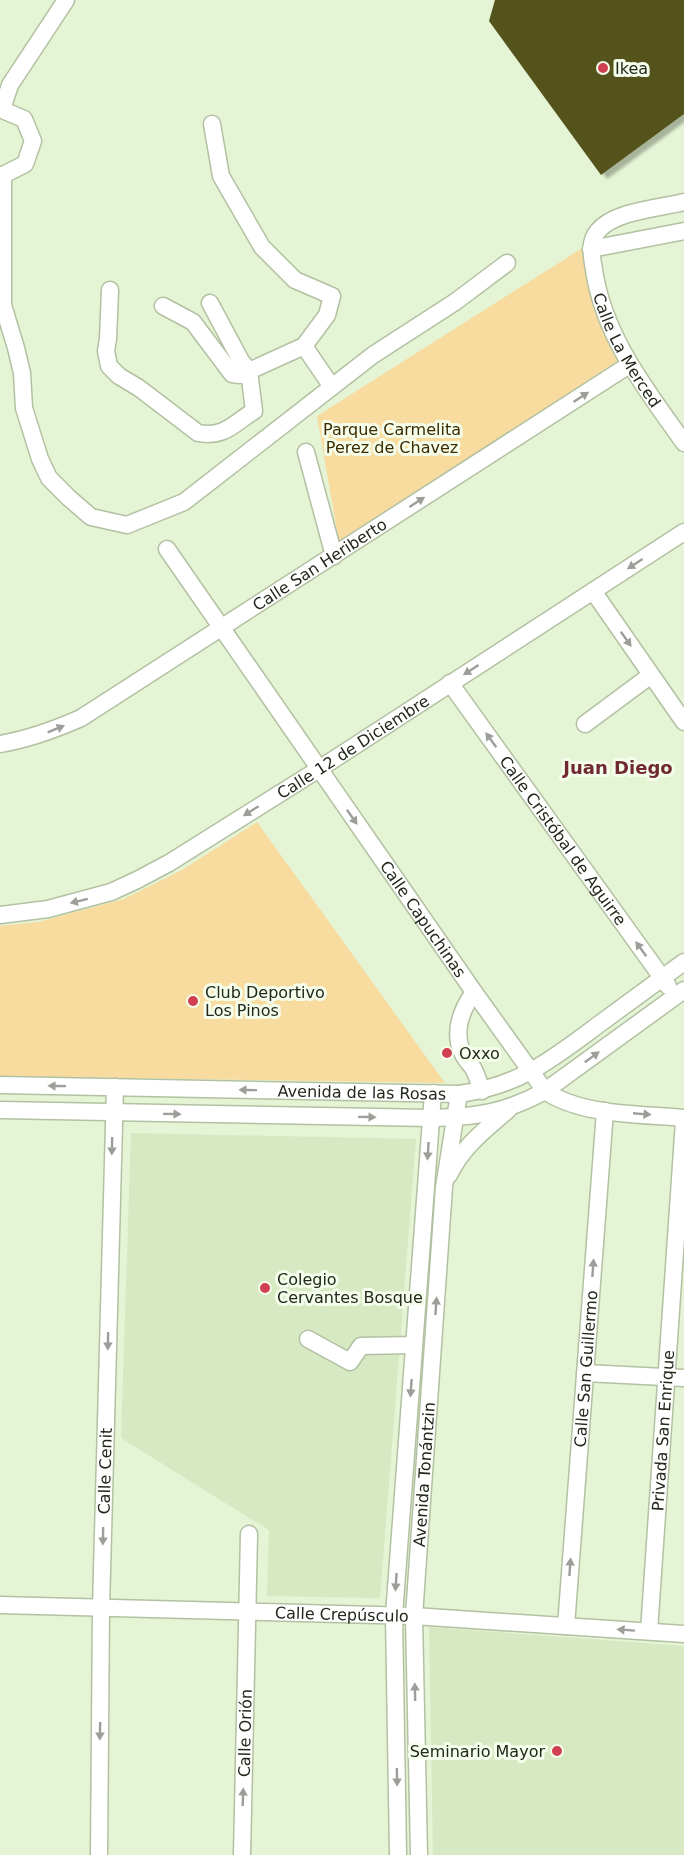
<svg xmlns="http://www.w3.org/2000/svg" width="684" height="1855" font-family="'DejaVu Sans',sans-serif">
	<style>
		.built { fill: #d6e9c2 }
		.green { fill: #f8db9f }
		.building { fill: #55531e; filter: url(#shadow) }
		.lines { fill: none; stroke-linecap: round; stroke-linejoin: round }
		.minor-casing { stroke: #b2c1a2; stroke-width: 19 }
		.minor { stroke: #fff; stroke-width: 16 }
		.oneway { fill: #9c9e99 }
		.poi-dot { fill: #d04052; stroke: #f5feeb; stroke-width: 2 }
		.labels { text-anchor: middle; dominant-baseline: central; stroke-width: 6; stroke-linejoin: round; paint-order: stroke }
		.poi-label { font-size: 16px; fill: #22281c; stroke: #f5feeb; text-anchor: start }
		.street-label { font-size: 16px; fill: #22281c; stroke: #f5feeb }
		.park-label { font-size: 16px; fill: #3c2b01; stroke: #f5feeb }
		.neighbourhood-label { font-size: 18px; font-weight: bold; fill: #6f292f; stroke: #f5feeb }
	</style>
	<defs>
		<filter id="shadow"><feDropShadow dx="6" dy="4" stdDeviation="1.5" flood-color="#0004"/></filter>
	</defs>
	<rect width="100%" height="100%" fill="#e4f4d4"/>
	<g class="built">
		<path d="M131 1133 416 1139 380 1598 267 1596 269 1530 121 1438Z"/>
		<path d="M429 1627 684 1646V1855H433Z"/>
	</g>
	<g class="green">
		<path d="M584 247 619 360 339 543 317 416Z"/>
		<path d="M257 822 445 1083 0 1076V926L38 922 124 899 182 870Z"/>
	</g>
	<path class="building" d="M495 0H684V114L601 175 489 21Z"/>
	<g class="lines">
		<defs>
			<g id="minor">
				<path d="M0 109 24 119 33 141 25 164 3 175H0"/>
				<path d="M2 109 10 85 66 0"/>
				<path d="M212 124 221 176 262 247 295 280 332 296 327 315 304 346 332 387"/>
				<path d="M3 175V305L16 348 22 373 24 408 40 459 49 478 69 498 91 517 127 525 184 502 373 355 455 302 507 263"/>
				<path id="s1" d="M684 202C660 208 614 211 598 231 588 243 592 256 594 270 604 337 646 389 684 443"/>
				<path d="M591 249 684 231"/>
				<path d="M110 290 108 339 106 351 109 366 119 376 139 388 198 433C225 438 234 423 254 411L249 371 240 375 232 374 193 322 163 306"/>
				<path d="M210 303 241 361 249 371 304 346"/>
				<path d="M306 452 334 556"/>
				<path id="s2" d="M167 549 474 992 545 1091C582 1116 641 1114 684 1118"/>
				<path d="M593 591 684 722"/>
				<path id="s3" d="M450 683 668 986"/>
				<path d="M585 724 651 675"/>
				<path id="s4" d="M0 744C29 739 54 730 81 718L629 365"/>
				<path id="s5" d="M0 915 48 909 111 892 137 880 169 863 319 769 684 532"/>
				<path d="M474 992C462 1009 453 1031 462 1052 464 1058 469 1063 473 1068 477 1075 479 1083 482 1091"/>
				<path id="s6" d="M0 1085 459 1094C519 1086 551 1060 598 1025 627 1004 655 983 684 962"/>
				<path d="M0 1110 431 1118C475 1117 505 1113 545 1091L684 990"/>
				<path d="M449 1175C462 1147 486 1129 508 1110"/>
				<path d="M308 1339 350 1362 361 1346 414 1345"/>
				<path d="M585 1373 684 1378"/>
				<path id="s7" d="M0 1605 414 1616 684 1634"/>
				<path id="s8" d="M566 1626 605 1111"/>
				<path id="s9" d="M649 1631 684 1121"/>
				<path id="s10" d="M99 1855 101 1608 115 1087"/>
				<path id="s11" d="M242 1855 249 1534"/>
				<path d="M398 1855 394 1615 433 1093"/>
				<path id="s12" d="M419 1855 414 1616 444 1187 459 1094"/>
			</g>
		</defs>
		<use href="#minor" class="minor-casing"/>
		<use href="#minor" class="minor"/>
	</g>
	<defs><path id="oneway-solid" d="M-6-.8H1V-3.2L6.5 0L1 3.2V.8H-6Z" transform="scale(1.5)"/></defs>
	<g class="oneway">
		<use href="#oneway-solid" transform="translate(581 397) rotate(-33)"/>
		<use href="#oneway-solid" transform="translate(417 502) rotate(-33)"/>
		<use href="#oneway-solid" transform="translate(635 564) rotate(147)"/>
		<use href="#oneway-solid" transform="translate(626 639) rotate(55)"/>
		<use href="#oneway-solid" transform="translate(471 670) rotate(147)"/>
		<use href="#oneway-solid" transform="translate(56 729) rotate(-22)"/>
		<use href="#oneway-solid" transform="translate(491 740) rotate(-126)"/>
		<use href="#oneway-solid" transform="translate(251 811) rotate(148)"/>
		<use href="#oneway-solid" transform="translate(352 817) rotate(55)"/>
		<use href="#oneway-solid" transform="translate(79 901) rotate(166)"/>
		<use href="#oneway-solid" transform="translate(641 949) rotate(-126)"/>
		<use href="#oneway-solid" transform="translate(592 1057) rotate(-36)"/>
		<use href="#oneway-solid" transform="translate(57 1086) rotate(-179)"/>
		<use href="#oneway-solid" transform="translate(248 1090) rotate(-179)"/>
		<use href="#oneway-solid" transform="translate(172 1114) rotate(1)"/>
		<use href="#oneway-solid" transform="translate(642 1114) rotate(5)"/>
		<use href="#oneway-solid" transform="translate(367 1117) rotate(1)"/>
		<use href="#oneway-solid" transform="translate(112 1146) rotate(91)"/>
		<use href="#oneway-solid" transform="translate(428 1151) rotate(94)"/>
		<use href="#oneway-solid" transform="translate(593 1268) rotate(-86)"/>
		<use href="#oneway-solid" transform="translate(436 1306) rotate(-86)"/>
		<use href="#oneway-solid" transform="translate(108 1341) rotate(91)"/>
		<use href="#oneway-solid" transform="translate(411 1388) rotate(94)"/>
		<use href="#oneway-solid" transform="translate(103 1536) rotate(91)"/>
		<use href="#oneway-solid" transform="translate(570 1567) rotate(-86)"/>
		<use href="#oneway-solid" transform="translate(396 1582) rotate(94)"/>
		<use href="#oneway-solid" transform="translate(626 1630) rotate(-176)"/>
		<use href="#oneway-solid" transform="translate(415 1692) rotate(-91)"/>
		<use href="#oneway-solid" transform="translate(100 1731) rotate(91)"/>
		<use href="#oneway-solid" transform="translate(397 1777) rotate(89)"/>
		<use href="#oneway-solid" transform="translate(243 1797) rotate(-88)"/>
	</g>
	<g class="poi-dot">
		<circle cx="603" cy="68" r="6"/>
		<circle cx="193" cy="1001" r="6"/>
		<circle cx="447" cy="1053" r="6"/>
		<circle cx="265" cy="1288" r="6"/>
		<circle cx="557" cy="1751" r="6"/>
	</g>
	<g class="labels">
		<g class="poi-label">
			<text x="615" y="68">Ikea</text>
			<text x="205" y="992">Club Deportivo<tspan x="205" dy="18">Los Pinos</tspan></text>
			<text x="459" y="1053">Oxxo</text>
			<text x="277" y="1279">Colegio<tspan x="277" dy="18">Cervantes Bosque</tspan></text>
			<text x="545" y="1751" text-anchor="end">Seminario Mayor</text>
		</g>
		<g class="street-label">
			<text stroke="none"><textPath href="#s1" startOffset="220">Calle La Merced</textPath></text>
			<text stroke="none"><textPath href="#s4" startOffset="369">Calle San Heriberto</textPath></text>
			<text stroke="none"><textPath href="#s5" startOffset="396">Calle 12 de Diciembre</textPath></text>
			<text stroke="none"><textPath href="#s3" startOffset="194">Calle Cristóbal de Aguirre</textPath></text>
			<text stroke="none"><textPath href="#s2" startOffset="450">Calle Capuchinas</textPath></text>
			<text stroke="none"><textPath href="#s6" startOffset="362">Avenida de las Rosas</textPath></text>
			<text stroke="none"><textPath href="#s8" startOffset="258">Calle San Guillermo</textPath></text>
			<text stroke="none"><textPath href="#s9" startOffset="201">Privada San Enrique</textPath></text>
			<text stroke="none"><textPath href="#s10" startOffset="384">Calle Cenit</textPath></text>
			<text stroke="none"><textPath href="#s12" startOffset="381">Avenida Tonántzin</textPath></text>
			<text stroke="none"><textPath href="#s7" startOffset="342">Calle Crepúsculo</textPath></text>
			<text stroke="none"><textPath href="#s11" startOffset="122">Calle Orión</textPath></text>
		</g>
		<g class="park-label">
			<text x="392" y="429">Parque Carmelita<tspan x="392" dy="18">Perez de Chavez</tspan></text>
		</g>
		<g class="neighbourhood-label">
			<text x="618" y="767">Juan Diego</text>
		</g>
	</g>
</svg>
